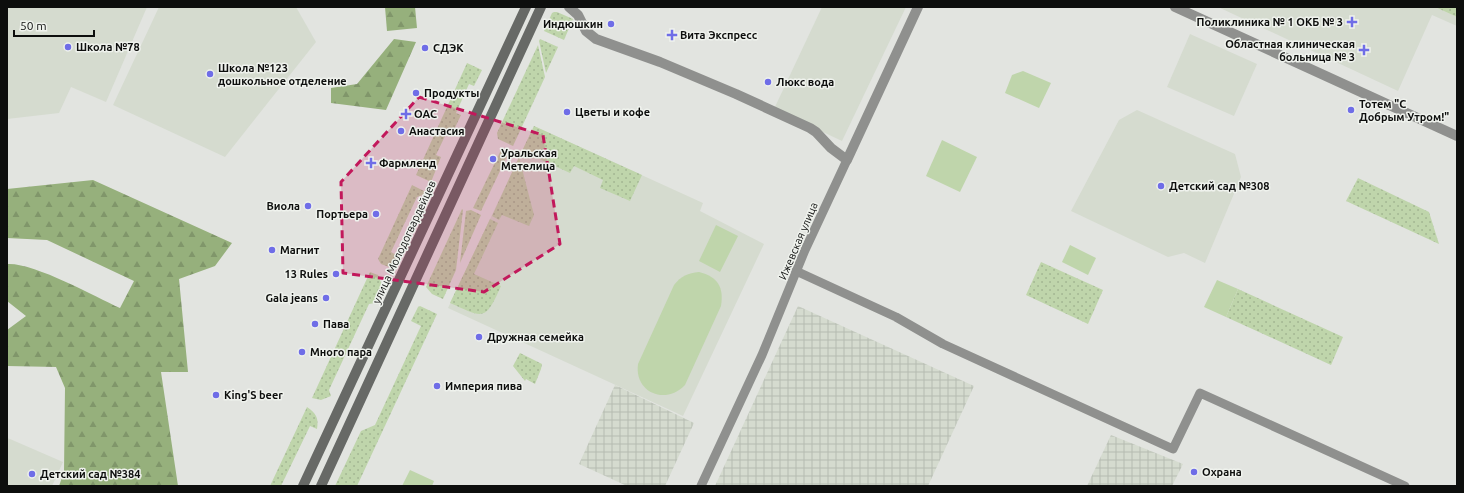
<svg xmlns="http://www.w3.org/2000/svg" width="1464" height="493" font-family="Ubuntu,sans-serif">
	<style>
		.built { fill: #d5dbcf }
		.industrial { fill: url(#industrial-grid) }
		.grass { fill: url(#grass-dots) }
		.forest { fill: url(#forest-firs) }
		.garden { fill: #bfd5ab }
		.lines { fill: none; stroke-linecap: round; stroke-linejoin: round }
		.minor { stroke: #8f908e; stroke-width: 9 }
		.tertiary { stroke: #8f908e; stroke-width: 10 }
		.secondary { stroke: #676966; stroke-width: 10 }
		.marked { fill: #c2185b; fill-opacity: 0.2; stroke: #c2185b; stroke-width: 3; stroke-dasharray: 8 5; stroke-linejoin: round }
		.poi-dot { fill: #6f6de7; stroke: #eff2ed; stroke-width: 1.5 }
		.labels { text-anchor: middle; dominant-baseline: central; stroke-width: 3; stroke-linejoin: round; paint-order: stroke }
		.poi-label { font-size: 11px; font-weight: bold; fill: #0d0e0d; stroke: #eff2ed; text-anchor: start }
		.street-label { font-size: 11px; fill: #0d0e0d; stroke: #eff2ed }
	</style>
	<defs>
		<pattern id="industrial-grid" width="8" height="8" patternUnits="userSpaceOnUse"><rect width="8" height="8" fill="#d5dbcf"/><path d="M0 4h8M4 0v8" fill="none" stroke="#b6bbb1"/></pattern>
		<pattern id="grass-dots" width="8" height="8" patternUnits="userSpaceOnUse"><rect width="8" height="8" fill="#bfd5ab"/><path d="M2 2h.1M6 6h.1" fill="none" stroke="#a3b692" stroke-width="1.8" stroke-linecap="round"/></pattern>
		<pattern id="forest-firs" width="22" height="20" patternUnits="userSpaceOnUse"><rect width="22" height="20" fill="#96b07c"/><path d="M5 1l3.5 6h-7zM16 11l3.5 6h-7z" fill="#80966a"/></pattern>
	</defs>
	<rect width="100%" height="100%" fill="#e2e4e0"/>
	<g class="built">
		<path d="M7 7H147L106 102 71 87 59 113 7 119Z"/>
		<path d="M159 7H296L316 42 225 157 113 105Z"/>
		<path d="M822 7H906L842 141 774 109Z"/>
		<path d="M1218 7H1435L1457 17V26L1432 15 1398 91Z"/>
		<path d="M1190 34 1257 64 1234 116 1167 87Z"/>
		<path d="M1137 110 1235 154 1241 177 1205 263 1184 253 1168 257 1071 211 1119 120Z"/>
		<path d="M534 126 703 203 700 211 764 244 683 416 448 308Z"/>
		<path d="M7 438 10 439 63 462 52 486H7Z"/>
	</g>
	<g class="industrial">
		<path d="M798 306 974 386 928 486H715Z"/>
		<path d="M615 385 694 423 665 486H627L579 464Z"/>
		<path d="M1111 435 1183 464 1172 486H1087Z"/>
	</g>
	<g class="grass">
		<path d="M1435 7H1457V17Z"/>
		<path d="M554 12H557L573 19 564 40 544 31 552 13Z"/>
		<path d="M540 39 558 47 546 73 539 41Z"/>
		<path d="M538 45 545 77 513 146 498 139 497 133Z"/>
		<path d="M467 63 482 70 474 86 469 84 456 113 461 115 451 136 446 134 436 155 441 157 431 182 416 175Z"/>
		<path d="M534 126 642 175 630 201 600 188 603 180 574 166 570 173 522 151Z"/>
		<path d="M502 148 509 152 481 211 473 208Z"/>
		<path d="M519 157 534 215 529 226 502 215 499 220 492 216Z"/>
		<path d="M1358 178 1429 212 1439 244 1346 201Z"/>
		<path d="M412 185 426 192 425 194 417 197 391 252 398 256 393 264 389 267 381 264 378 259Z"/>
		<path d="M462 209 463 210 456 270 443 299 432 294 426 287Z"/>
		<path d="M471 210 481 215 460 263 466 211Z"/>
		<path d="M490 219 498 223 474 274 501 286C485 322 484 318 450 303Z"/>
		<path d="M1041 262 1103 290 1088 324 1026 295Z"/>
		<path d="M370 272 378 275 382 285 375 303 369 304 329 390 331 396 321 400 312 398Z"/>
		<path d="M1238 289 1343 337 1331 365 1226 317Z"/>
		<path d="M420 306 437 314 357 486H335L361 431 375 425 421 326 411 321 418 307Z"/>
		<path d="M520 353 542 364 541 369 535 384 526 379 525 381 513 366Z"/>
		<path d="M307 407C316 413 319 418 317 429L310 426 281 486H270Z"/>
	</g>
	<g class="forest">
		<path d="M385 7H415L417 28 387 31Z"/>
		<path d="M394 39 416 42 386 110 331 103V88L357 84Z"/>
		<path d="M93 180 232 243 215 266 179 279 188 372H161L178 486H59L64 472 65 388 56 367 7 366V330L26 316 7 301V264C33 262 94 296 120 308L134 281 47 240 7 238V189Z"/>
	</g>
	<g class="garden">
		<path d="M1023 71 1051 83 1039 108 1005 93 1012 75Z"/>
		<path d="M942 140 977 157 960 192 926 176Z"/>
		<path d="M716 225 738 236 720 272 699 261Z"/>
		<path d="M1070 245 1096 258 1088 275 1062 262Z"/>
		<path d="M699 272C718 277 724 287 721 306L685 385C665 406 634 392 638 364L674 285C681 276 688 273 699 272Z"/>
		<path d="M1217 280 1238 289 1226 317 1204 307Z"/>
		<path d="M410 470 434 481 432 486H402Z"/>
	</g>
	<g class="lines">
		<g class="minor">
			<path d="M796 271 896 317 943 344 1173 449 1200 393 1405 486"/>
			<path d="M701 486 762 355 805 250 847 160"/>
		</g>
		<g class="tertiary">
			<path d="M569 7 578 15 586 31 596 39 660 62 736 94 810 128 816 132 831 148 847 160 918 7"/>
			<path d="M1175 7 1457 136"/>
		</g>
		<g class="secondary">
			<path d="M303 486 526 7"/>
			<path d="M321 486 541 7"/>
		</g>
	</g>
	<path class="marked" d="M419 97 543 135 560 244 484 292 343 273 341 182Z"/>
	<g class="poi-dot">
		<path d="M1350 16h4v4h4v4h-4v4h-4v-4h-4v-4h4z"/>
		<circle cx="611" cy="24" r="4"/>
		<path d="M670 29h4v4h4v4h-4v4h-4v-4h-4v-4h4z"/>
		<circle cx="68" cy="47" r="4"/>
		<circle cx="425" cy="48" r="4"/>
		<path d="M1362 44h4v4h4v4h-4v4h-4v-4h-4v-4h4z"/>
		<circle cx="210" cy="74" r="4"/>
		<circle cx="768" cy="82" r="4"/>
		<circle cx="416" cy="93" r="4"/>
		<circle cx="1351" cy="110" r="4"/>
		<circle cx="567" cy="112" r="4"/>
		<path d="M404 108h4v4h4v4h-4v4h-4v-4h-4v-4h4z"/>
		<circle cx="401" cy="131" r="4"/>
		<circle cx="493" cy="159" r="4"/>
		<path d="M369 157h4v4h4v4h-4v4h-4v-4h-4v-4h4z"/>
		<circle cx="1161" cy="186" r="4"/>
		<circle cx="308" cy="206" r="4"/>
		<circle cx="376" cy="214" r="4"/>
		<circle cx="272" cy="250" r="4"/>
		<circle cx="336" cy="274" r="4"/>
		<circle cx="326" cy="298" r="4"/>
		<circle cx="315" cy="324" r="4"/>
		<circle cx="479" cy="337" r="4"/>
		<circle cx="302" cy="352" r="4"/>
		<circle cx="437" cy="386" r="4"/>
		<circle cx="216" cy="395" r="4"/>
		<circle cx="1194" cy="472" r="4"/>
		<circle cx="32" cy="474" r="4"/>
	</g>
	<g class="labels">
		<g class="poi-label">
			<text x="1343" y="22" text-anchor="end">Поликлиника № 1 ОКБ № 3</text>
			<text x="603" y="24" text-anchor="end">Индюшкин</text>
			<text x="680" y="35">Вита Экспресс</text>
			<text x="1355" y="44" text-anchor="end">Областная клиническая<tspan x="1355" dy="13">больница № 3</tspan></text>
			<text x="76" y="47">Школа №78</text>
			<text x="433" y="48">СДЭК</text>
			<text x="218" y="68">Школа №123<tspan x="218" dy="13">дошкольное отделение</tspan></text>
			<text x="776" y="82">Люкс вода</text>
			<text x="424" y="93">Продукты</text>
			<text x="1359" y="104">Тотем "С<tspan x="1359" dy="13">Добрым Утром!"</tspan></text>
			<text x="575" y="112">Цветы и кофе</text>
			<text x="414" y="114">ОАС</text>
			<text x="409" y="131">Анастасия</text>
			<text x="501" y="153">Уральская<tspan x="501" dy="13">Метелица</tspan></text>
			<text x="379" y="163">Фармленд</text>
			<text x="1169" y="186">Детский сад №308</text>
			<text x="300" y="206" text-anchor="end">Виола</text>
			<text x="368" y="214" text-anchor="end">Портьера</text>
			<text x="280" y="250">Магнит</text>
			<text x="328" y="274" text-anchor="end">13 Rules</text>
			<text x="318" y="298" text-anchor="end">Gala jeans</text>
			<text x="323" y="324">Пава</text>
			<text x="487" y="337">Дружная семейка</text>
			<text x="310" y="352">Много пара</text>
			<text x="445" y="386">Империя пива</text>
			<text x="224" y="395">King'S beer</text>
			<text x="1202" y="472">Охрана</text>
			<text x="40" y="474">Детский сад №384</text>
		</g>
		<g class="street-label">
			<text transform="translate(798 241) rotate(-67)">Ижевская улица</text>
			<text transform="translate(404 242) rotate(-65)">улица Молодогвардейцев</text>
		</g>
	</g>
	<rect width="1464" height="493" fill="none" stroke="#0d0e0d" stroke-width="16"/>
	<path d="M14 30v6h80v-6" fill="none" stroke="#0d0e0d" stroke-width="2"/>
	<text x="20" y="30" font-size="12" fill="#0d0e0d" stroke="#eff2ed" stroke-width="3" paint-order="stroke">50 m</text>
</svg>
